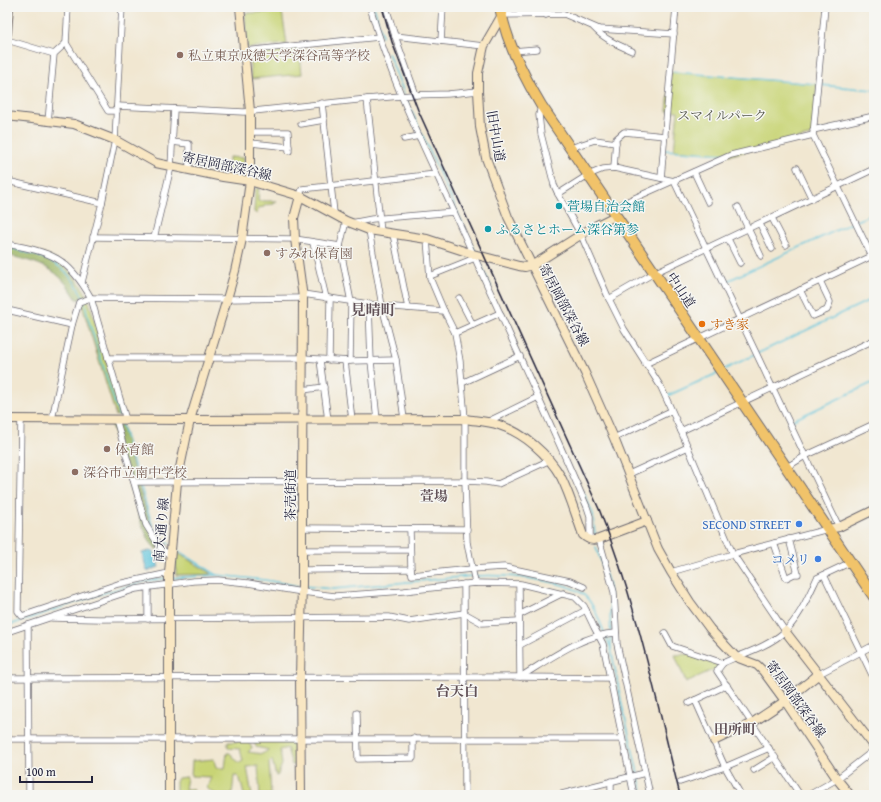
<svg xmlns="http://www.w3.org/2000/svg" width="881" height="802" font-family="'Gentium Book Plus','Noto Serif JP',serif">
	<style>
		.green { fill: #c8d475; stroke: #757b58 }
		.forest { fill: #9eb666; stroke: #606c50 }
		.water { fill: #5ec4db; stroke: #40738b }
		.lines { fill: none; stroke-linecap: round; stroke-linejoin: round }
		.stream { stroke: #5ec4db; stroke-width: 1.5 }
		.street-casing { stroke: #6a6770; stroke-width: 7 }
		.secondary-casing { stroke: #6a6770; stroke-width: 10 }
		.highway-casing { stroke: #6a6770; stroke-width: 12 }
		.street { stroke: #fff; stroke-width: 5.5 }
		.secondary { stroke: #f9e7c3; stroke-width: 8 }
		.highway { stroke: #f1c36a; stroke-width: 10 }
		.rail { stroke: #22223b; stroke-width: 1.5 }
		.education-dot { fill: #8d6e63; stroke: #f6f6f2; stroke-width: 1.5 }
		.culture-dot { fill: #0f9aa8; stroke: #f6f6f2; stroke-width: 1.5 }
		.food-dot { fill: #e8710a; stroke: #f6f6f2; stroke-width: 1.5 }
		.shop-dot { fill: #3f7fe0; stroke: #f6f6f2; stroke-width: 1.5 }
		.labels { text-anchor: middle; dominant-baseline: central; stroke-width: 3; stroke-linejoin: round; paint-order: stroke }
		.education-label { font-size: 13px; fill: #785e54; stroke: #f6f6f2; text-anchor: start }
		.park-label { font-size: 13px; fill: #54574c; stroke: #f6f6f2 }
		.street-label { font-size: 13px; fill: #22223b; stroke: #f6f6f2 }
		.culture-label { font-size: 13px; fill: #0d838f; stroke: #f6f6f2; text-anchor: start }
		.food-label { font-size: 13px; fill: #c56008; stroke: #f6f6f2; text-anchor: start }
		.shop-label { font-size: 13px; fill: #366cbe; stroke: #f6f6f2; text-anchor: end }
		.neighbourhood-label { font-size: 14px; font-weight: bold; fill: #615157; stroke: #f6f6f2 }
		.quarter-label { font-size: 15px; font-weight: bold; fill: #615157; stroke: #f6f6f2 }
	</style>
	<rect width="100%" height="100%" fill="#f6f6f2"/>
	<filter id="ink" filterUnits="userSpaceOnUse"><feTurbulence type="fractalNoise" baseFrequency=".025" numOctaves="2"/><feDisplacementMap in="SourceGraphic" scale="8" xChannelSelector="R" yChannelSelector="G"/><feConvolveMatrix kernelMatrix="1 2 1 2 8 2 1 2 1" color-interpolation-filters="sRGB"/></filter>
	<filter id="wash" filterUnits="userSpaceOnUse"><feTurbulence type="fractalNoise" baseFrequency=".012" numOctaves="4" result="noise"/><feDisplacementMap in="SourceGraphic" scale="16" xChannelSelector="R" yChannelSelector="G"/><feGaussianBlur stdDeviation="0.9" result="paint"/><feColorMatrix in="noise" values="0 0 0 0 0 0 0 0 0 0 0 0 0 0 0 0 0 1.4 0 .05"/><feComposite in="paint" operator="in"/></filter>
	<g filter="url(#wash)">
		<rect width="100%" height="100%" fill="#f1e7d1"/>
		<g class="green">
			<path d="M282 12 287 44 247 48 245 13Z"/>
			<path d="M299 46 302 74 251 79 249 53Z"/>
			<path d="M671 72 817 84 813 135 731 155 674 150 678 111H667Z"/>
			<path d="M229 157 244 158 242 171 237 176 231 175 229 172Z"/>
			<path d="M259 187 258 201H277L274 204 265 205 264 207 258 208 257 214 254 212 255 190Z"/>
			<path d="M7 245C17 247 28 248 37 251 62 260 77 275 88 298L122 415 116 416 81 302 85 300C82 295 80 289 77 284 60 259 34 255 7 247Z"/>
			<path d="M176 552 212 574C200 575 188 574 176 575Z"/>
			<path d="M689 654 718 664 719 667 686 682 675 655Z"/>
			<path d="M294 740 296 742V765H292L287 748 280 750 282 764 278 775 276 776 272 760 269 762 271 795H260L258 766 247 767 252 795H244L240 779 237 776H234L232 795C220 795 216 797 207 788L211 777 191 776 192 761 214 759 216 768H225L227 753H230L239 763 243 761 240 749 228 748V742L248 741 252 748 248 752 262 754 269 750 256 747 254 741Z"/>
			<path d="M187 777 185 789H193L195 794 188 795V792H182V795H176V782L178 778Z"/>
		</g>
		<g class="forest">
			<path d="M7 247C39 256 70 262 83 297L77 300C58 267 42 264 7 255Z"/>
			<path d="M111 424H122L138 485 153 531 161 541 157 550 150 542 141 523Z"/>
		</g>
		<path class="water" d="M153 550 159 567 147 571 142 553Z"/>
		<g class="lines">
			<g class="stream">
				<path d="M374 7 382 36"/>
				<path d="M388 53 404 93"/>
				<path d="M673 72 816 84"/>
				<path d="M820 85 874 90"/>
				<path d="M405 97 475 251"/>
				<path d="M815 133 874 119"/>
				<path d="M664 150 725 154 728 153"/>
				<path d="M857 221 874 213"/>
				<path d="M7 247C44 257 67 261 84 299"/>
				<path d="M478 258 491 287"/>
				<path d="M725 282 854 222"/>
				<path d="M85 303 88 318 119 416"/>
				<path d="M725 369 874 298"/>
				<path d="M667 396 718 373"/>
				<path d="M791 421 874 382"/>
				<path d="M121 423 139 481"/>
				<path d="M140 484 153 528 158 536 169 544"/>
				<path d="M583 491 593 514 595 536"/>
				<path d="M596 547 608 582 610 602 611 649 622 705 643 795"/>
				<path d="M175 549 217 575"/>
				<path d="M475 576C500 574 565 579 584 595 594 604 599 620 604 632"/>
				<path d="M171 578 217 575 265 580 298 586"/>
				<path d="M304 586 333 589 472 576"/>
				<path d="M7 626 100 594 147 581 166 578"/>
				<path d="M606 636 611 649"/>
			</g>
		</g>
	</g>
	<g filter="url(#ink)">
		<g class="lines">
			<defs>
				<g id="street">
					<path d="M370 7C390 78 423 145 454 212 498 310 544 408 587 507L590 516V540"/>
					<path d="M386 7 395 36 416 95"/>
					<path d="M825 7 813 135 874 261"/>
					<path d="M502 15 564 14 599 29 674 34"/>
					<path d="M546 15 550 7"/>
					<path d="M594 28C604 39 618 45 632 51"/>
					<path d="M395 36 484 46"/>
					<path d="M7 40 54 54"/>
					<path d="M441 41 443 7"/>
					<path d="M66 43 108 111H117"/>
					<path d="M245 51 379 37"/>
					<path d="M513 51 537 49"/>
					<path d="M367 99 381 232"/>
					<path d="M322 103 334 213"/>
					<path d="M541 105 539 115 541 134 554 185 558 194 581 235 609 299 624 329 661 387 681 431 733 554 785 631"/>
					<path d="M117 106 244 112 367 99 412 95 448 94 478 91"/>
					<path d="M48 122 54 54 66 43 68 7"/>
					<path d="M301 124 324 120"/>
					<path d="M813 130 874 116"/>
					<path d="M251 132H288L289 151"/>
					<path d="M404 139 419 136"/>
					<path d="M172 142 189 144V170"/>
					<path d="M251 143 289 147"/>
					<path d="M570 148 595 140 616 143"/>
					<path d="M614 168 616 139 624 132 665 136"/>
					<path d="M797 168 812 199"/>
					<path d="M694 172 708 202"/>
					<path d="M661 178 676 7"/>
					<path d="M7 181 102 203"/>
					<path d="M674 181 839 527"/>
					<path d="M7 194 10 181"/>
					<path d="M558 194 588 175 603 169 614 168 674 181"/>
					<path d="M300 196 302 189 436 174"/>
					<path d="M738 207 761 256"/>
					<path d="M610 209 731 155 813 135"/>
					<path d="M772 218 786 245"/>
					<path d="M346 221 340 246 351 302 350 361"/>
					<path d="M351 223 372 219 454 212"/>
					<path d="M760 224 772 249"/>
					<path d="M369 230 382 306 396 360 404 419"/>
					<path d="M393 234 408 308"/>
					<path d="M93 237 295 239 340 246"/>
					<path d="M154 238 171 167 174 109"/>
					<path d="M427 239 430 278 444 311 455 333 460 361 465 419V481L467 542 475 583"/>
					<path d="M728 239 740 263"/>
					<path d="M313 243 326 298"/>
					<path d="M7 244C51 252 68 257 91 298L126 420"/>
					<path d="M430 276 475 258"/>
					<path d="M82 282 102 203 115 140 122 7"/>
					<path d="M800 290 813 316 827 310 830 302 820 281"/>
					<path d="M303 294 382 306 444 311"/>
					<path d="M459 298 473 325"/>
					<path d="M609 299 654 273 874 169"/>
					<path d="M369 305 371 361 377 420"/>
					<path d="M7 310 72 325"/>
					<path d="M455 333 500 313"/>
					<path d="M108 358H303L350 361 396 360"/>
					<path d="M320 360 328 420"/>
					<path d="M329 360 330 299"/>
					<path d="M345 361 352 420"/>
					<path d="M645 364 874 255"/>
					<path d="M462 383 520 356"/>
					<path d="M303 390 324 387"/>
					<path d="M21 419 18 611 22 616 118 584 169 573"/>
					<path d="M52 419 72 325 79 302 91 298 227 299 303 298"/>
					<path d="M116 419 146 525 161 549 170 555"/>
					<path d="M487 422 538 397"/>
					<path d="M681 431 874 340"/>
					<path d="M614 438 671 411"/>
					<path d="M787 467 805 456 874 424"/>
					<path d="M629 474 688 447"/>
					<path d="M134 482 465 481 486 482 498 484 550 460"/>
					<path d="M302 528 467 529"/>
					<path d="M599 539 614 592 617 644 650 795"/>
					<path d="M774 543 786 578 794 574H798L789 539"/>
					<path d="M302 550H410"/>
					<path d="M411 569 412 575 472 569 504 567 570 581 584 587"/>
					<path d="M302 570 411 569 410 529"/>
					<path d="M671 572 733 554 828 529"/>
					<path d="M824 575 874 679"/>
					<path d="M464 584 465 795"/>
					<path d="M519 584 520 677 610 678"/>
					<path d="M519 615 563 593"/>
					<path d="M52 618 99 619 389 617 409 621 464 613 482 623 519 621"/>
					<path d="M148 619V587"/>
					<path d="M7 632 28 625"/>
					<path d="M665 633 672 646 723 663C742 654 767 647 783 633 799 619 808 597 817 578L851 562"/>
					<path d="M520 645 586 610"/>
					<path d="M723 663 717 671 800 795"/>
					<path d="M819 674 874 645"/>
					<path d="M7 678 520 677C548 660 583 634 616 633"/>
					<path d="M695 700 727 685"/>
					<path d="M689 703 695 700 725 767 741 795"/>
					<path d="M357 713 358 759 413 758V738"/>
					<path d="M7 739H622"/>
					<path d="M754 770 775 757"/>
					<path d="M680 782 725 767 769 748"/>
					<path d="M29 795 28 625 136 589 193 581 218 580 248 583 302 592 335 596 404 591 475 583 521 584 575 597 584 606 594 627 603 644 634 795"/>
					<path d="M558 795 645 773"/>
					<path d="M611 795V781"/>
					<path d="M809 795 837 779 874 750"/>
				</g>
				<g id="secondary">
					<path d="M502 12V15L484 46 478 73V91L480 127 486 158 508 217 585 373 614 438 658 549 671 572 690 602 710 629 736 657 757 665 763 671 785 701 837 779 850 795"/>
					<path d="M7 33 9 7"/>
					<path d="M7 116 74 124 115 140 156 163 223 177 250 181 300 196 346 221 369 230 427 239 473 254 519 266 525 267 533 265 593 227 615 216"/>
					<path d="M300 196 294 218 295 239 303 298 302 482V582L300 678 301 795"/>
					<path d="M7 419 190 420 465 419C476 421 488 421 499 425 524 433 548 454 561 477 570 495 576 516 583 535 588 540 592 541 599 539L647 521"/>
					<path d="M828 529 839 527 874 510"/>
					<path d="M785 631 874 746"/>
					<path d="M714 741 752 723 785 701 819 674"/>
					<path d="M169 795V573L177 482 190 420 227 299 235 271 242 239 250 181V111L240 7"/>
				</g>
				<path id="highway" d="M500 7C506 42 523 75 541 105L874 597"/>
			</defs>
			<use href="#street" class="street-casing"/>
			<use href="#secondary" class="secondary-casing"/>
			<use href="#highway" class="highway-casing"/>
			<use href="#street" class="street"/>
			<use href="#secondary" class="secondary"/>
			<use href="#highway" class="highway"/>
			<path class="rail" d="M382 7 392 42 418 110 599 509C636 601 656 699 680 795"/>
		</g>
	</g>
	<g class="education-dot">
		<circle cx="180" cy="55" r="4"/>
		<circle cx="267" cy="253" r="4"/>
		<circle cx="107" cy="449" r="4"/>
		<circle cx="75" cy="472" r="4"/>
	</g>
	<g class="culture-dot">
		<circle cx="559" cy="206" r="4"/>
		<circle cx="488" cy="229" r="4"/>
	</g>
	<circle class="food-dot" cx="702" cy="324" r="4"/>
	<g class="shop-dot">
		<circle cx="799" cy="524" r="4"/>
		<circle cx="818" cy="559" r="4"/>
	</g>
	<g class="labels">
		<g class="education-label">
			<text x="188" y="55">私立東京成徳大学深谷高等学校</text>
			<text x="275" y="253">すみれ保育園</text>
			<text x="115" y="449">体育館</text>
			<text x="83" y="472">深谷市立南中学校</text>
		</g>
		<g class="park-label">
			<text x="722" y="115">スマイルパーク</text>
		</g>
		<g class="street-label">
			<text transform="translate(496 136) rotate(80)">旧中山道</text>
			<text transform="translate(227 166) rotate(12)">寄居岡部深谷線</text>
			<text transform="translate(681 290) rotate(56)">中山道</text>
			<text transform="translate(564 305) rotate(62)">寄居岡部深谷線</text>
			<text transform="translate(290 495) rotate(-90)">茶売街道</text>
			<text transform="translate(161 530) rotate(-85)">南大通り線</text>
			<text transform="translate(796 699) rotate(54)">寄居岡部深谷線</text>
		</g>
		<g class="culture-label">
			<text x="567" y="206">萱場自治会館</text>
			<text x="496" y="229">ふるさとホーム深谷第参</text>
		</g>
		<g class="food-label">
			<text x="710" y="324">すき家</text>
		</g>
		<g class="shop-label">
			<text x="791" y="524">SECOND STREET</text>
			<text x="810" y="559">コメリ</text>
		</g>
		<g class="neighbourhood-label">
			<text x="434" y="496">萱場</text>
			<text x="457" y="691">台天白</text>
			<text x="735" y="729">田所町</text>
		</g>
		<g class="quarter-label">
			<text x="373" y="309">見晴町</text>
		</g>
	</g>
	<rect width="881" height="802" fill="none" stroke="#f6f6f2" stroke-width="24"/>
	<path d="M20 776v6h72v-6" fill="none" stroke="#22223b" stroke-width="2"/>
	<text x="26" y="776" font-size="12" fill="#22223b" stroke="#f6f6f2" stroke-width="3" paint-order="stroke">100 m</text>
</svg>
